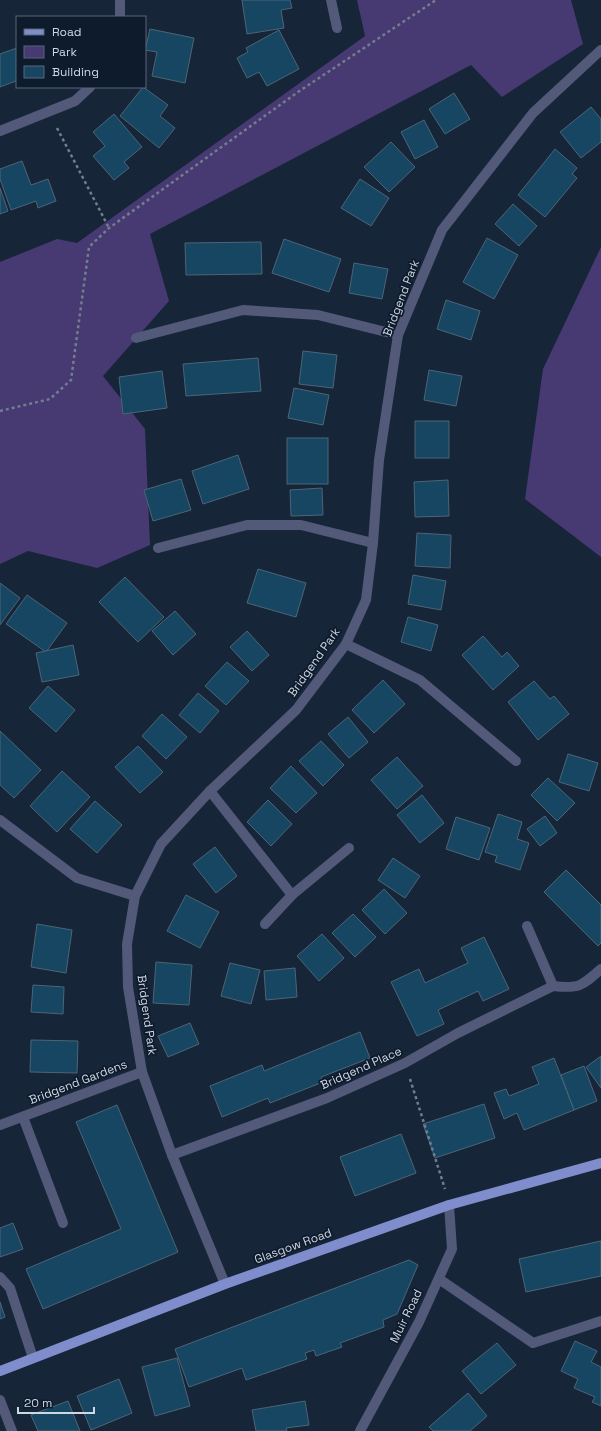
<svg xmlns="http://www.w3.org/2000/svg" width="601" height="1431" font-family="'Space Grotesk',sans-serif">
	<style>
		.green { fill: #473971 }
		.building { fill: #164662; stroke: #4c6576 }
		.lines { fill: none; stroke-linecap: round; stroke-linejoin: round }
		.path { stroke: #727e8e; stroke-width: 2.5; stroke-dasharray: 3 3; stroke-linecap: butt }
		.service { stroke: #525979; stroke-width: 10 }
		.minor { stroke: #525979; stroke-width: 10 }
		.primary { stroke: #7f8dcd; stroke-width: 10 }
		.labels { text-anchor: middle; dominant-baseline: central; stroke-width: 3.5; stroke-linejoin: round; paint-order: stroke }
		.street-label { font-size: 12px; fill: #ced7e4; stroke: #0e1b2d }
	</style>
	<rect width="100%" height="100%" fill="#172538"/>
	<g class="green">
		<path d="M357 0H571L583 44 502 97 471 65 150 234 169 301 103 376 145 429 150 545 97 568 28 551 0 564V262L57 239 77 243 365 36Z"/>
		<path d="M601 247V557L525 499 543 369Z"/>
	</g>
	<g class="building">
		<path d="M242 0H290L292 8 281 10 284 28 247 34Z"/>
		<path d="M150 29 194 38 185 83 152 76 157 52 145 50Z"/>
		<path d="M279 30 299 69 267 86 259 72 247 78 237 58 248 52 246 48Z"/>
		<path d="M17 48V83L16 81 0 87V54Z"/>
		<path d="M143 87 168 105 160 116 175 128 159 148 120 116Z"/>
		<path d="M454 93 470 119 445 134 429 109Z"/>
		<path d="M591 107 601 119V142L581 158 560 132Z"/>
		<path d="M114 114 142 147 124 162 129 168 114 180 93 156 105 146 93 132Z"/>
		<path d="M424 120 438 147 415 159 401 132Z"/>
		<path d="M391 142 415 167 389 192 364 167Z"/>
		<path d="M555 149 577 168 572 174 577 178 545 217 518 195Z"/>
		<path d="M22 161 31 185 48 179 56 201 38 208 36 201 11 210 0 179V169Z"/>
		<path d="M360 179 389 198 371 226 341 208Z"/>
		<path d="M0 188 8 211 0 214Z"/>
		<path d="M513 204 537 226 519 246 495 224Z"/>
		<path d="M487 238 518 255 494 299 463 282Z"/>
		<path d="M284 239 341 259 329 292 272 273Z"/>
		<path d="M261 242 262 274 186 275 185 243Z"/>
		<path d="M354 263 388 269 382 299 349 293Z"/>
		<path d="M446 300 480 311 471 340 437 329Z"/>
		<path d="M303 351 337 355 333 388 299 384Z"/>
		<path d="M258 358 261 391 186 396 183 364Z"/>
		<path d="M429 370 462 376 456 406 424 400Z"/>
		<path d="M162 371 167 408 123 414 119 377Z"/>
		<path d="M294 388 329 395 323 425 288 418Z"/>
		<rect x="415" y="421" width="34" height="37"/>
		<rect x="287" y="438" width="41" height="46"/>
		<path d="M238 455 249 489 203 504 192 471Z"/>
		<path d="M181 479 191 510 153 521 144 490Z"/>
		<path d="M448 480 449 516 415 517 414 482Z"/>
		<path d="M322 488 323 515 291 516 290 490Z"/>
		<path d="M417 533 451 535 450 568 415 566Z"/>
		<path d="M258 569 306 583 296 617 247 603Z"/>
		<path d="M413 575 446 581 441 610 408 604Z"/>
		<path d="M125 577 164 617 138 642 99 602Z"/>
		<path d="M0 583 20 598 0 625Z"/>
		<path d="M27 595 67 623 46 652 6 624Z"/>
		<path d="M175 611 196 634 173 655 152 631Z"/>
		<path d="M408 617 438 625 431 651 401 642Z"/>
		<path d="M247 631 269 655 252 671 230 647Z"/>
		<path d="M483 636 502 657 507 652 519 666 493 690 462 655Z"/>
		<path d="M73 645 79 675 42 682 36 653Z"/>
		<path d="M227 662 249 681 226 705 205 686Z"/>
		<path d="M383 680 405 704 374 733 352 710Z"/>
		<path d="M534 681 550 699 554 696 569 714 538 740 508 702Z"/>
		<path d="M48 686 75 710 56 732 29 708Z"/>
		<path d="M198 693 219 711 200 733 179 715Z"/>
		<path d="M162 714 187 737 166 759 142 736Z"/>
		<path d="M348 717 368 742 349 758 328 734Z"/>
		<path d="M0 731 41 770 14 798 0 785Z"/>
		<path d="M321 741 344 765 323 786 299 761Z"/>
		<path d="M138 746 163 772 140 793 115 767Z"/>
		<path d="M568 754 598 763 589 791 559 782Z"/>
		<path d="M397 757 423 786 397 809 371 780Z"/>
		<path d="M291 766 317 793 296 813 270 788Z"/>
		<path d="M62 771 90 797 57 832 30 806Z"/>
		<path d="M548 778 575 803 557 821 531 795Z"/>
		<path d="M422 795 444 823 420 843 397 815Z"/>
		<path d="M268 800 292 824 271 846 247 822Z"/>
		<path d="M95 801 122 825 97 853 70 829Z"/>
		<path d="M498 814 522 822 517 839 529 843 520 870 495 862 497 856 485 852Z"/>
		<path d="M545 816 557 833 540 846 527 829Z"/>
		<path d="M456 817 490 828 479 860 446 849Z"/>
		<path d="M215 847 237 876 216 893 193 864Z"/>
		<path d="M393 858 420 876 405 898 378 880Z"/>
		<path d="M566 870 601 905V943L598 946 544 892Z"/>
		<path d="M384 889 407 913 385 934 362 910Z"/>
		<path d="M186 895 219 912 200 948 167 931Z"/>
		<path d="M353 914 376 937 355 957 332 933Z"/>
		<path d="M37 924 72 930 66 973 31 967Z"/>
		<path d="M322 934 344 958 319 981 297 956Z"/>
		<path d="M484 937 509 989 483 1001 478 991 438 1010 444 1024 417 1036 391 982 419 969 425 983 468 963 461 948Z"/>
		<path d="M156 962 192 965 189 1005 153 1003Z"/>
		<path d="M230 963 260 970 251 1004 221 996Z"/>
		<path d="M295 968 297 997 266 1000 264 971Z"/>
		<path d="M33 985 64 987 63 1014 31 1012Z"/>
		<path d="M190 1023 199 1044 168 1057 158 1036Z"/>
		<path d="M360 1032 370 1058 321 1077 323 1082 270 1103 268 1098 222 1117 210 1086 262 1065 264 1071Z"/>
		<path d="M31 1040 78 1041 77 1073 30 1072Z"/>
		<path d="M601 1056V1088L586 1067Z"/>
		<path d="M554 1058 574 1110 524 1130 517 1113 504 1119 494 1093 506 1089 509 1096 539 1084 532 1067Z"/>
		<path d="M584 1066 597 1101 574 1110 561 1075Z"/>
		<path d="M484 1104 495 1138 435 1158 423 1124Z"/>
		<path d="M117 1105 178 1252 43 1309 26 1269 121 1229 76 1122Z"/>
		<path d="M401 1134 416 1173 355 1196 340 1157Z"/>
		<path d="M13 1223 23 1249 0 1257V1228Z"/>
		<path d="M601 1241V1276L526 1292 519 1259Z"/>
		<path d="M409 1260 418 1265 397 1314 383 1320 384 1327 340 1343 342 1347 316 1356 314 1350 305 1353 307 1359 246 1380 242 1368 189 1387 175 1349Z"/>
		<path d="M0 1302 5 1317 0 1319Z"/>
		<path d="M575 1341 597 1351 591 1362 601 1367V1406L592 1402 595 1397 574 1388 578 1379 561 1371Z"/>
		<path d="M497 1343 516 1365 481 1394 462 1371Z"/>
		<path d="M177 1358 190 1406 155 1416 142 1367Z"/>
		<path d="M119 1379 132 1413 91 1430 77 1396Z"/>
		<path d="M468 1393 487 1416 470 1431H433L429 1427Z"/>
		<path d="M68 1401 80 1431H38L31 1415Z"/>
		<path d="M305 1401 309 1425 286 1428 287 1431H256L252 1410Z"/>
	</g>
	<g class="lines">
		<g class="path">
			<path d="M57 128 109 228"/>
			<path d="M0 411 50 399 71 380 89 247 109 228 298 92 436 0"/>
			<path d="M410 1079 445 1189"/>
		</g>
		<g class="service">
			<path d="M0 1277 10 1288 33 1358"/>
			<path d="M439 1279 533 1343 601 1321"/>
			<path d="M0 1400 12 1431"/>
		</g>
		<g class="minor">
			<path d="M331 0 337 28"/>
			<path d="M120 17V0"/>
			<path d="M0 131 75 101 90 87"/>
			<path d="M136 338 243 310 318 315 398 335"/>
			<path d="M158 548 247 525H301L373 543"/>
			<path d="M346 644 420 680 516 761"/>
			<path d="M210 791 292 895"/>
			<path d="M0 820 77 878 135 896"/>
			<path d="M265 924 292 895 349 848"/>
			<path d="M553 986C579 989 582 986 601 969"/>
			<path d="M23 1117 63 1223"/>
			<path d="M0 1125 142 1072"/>
			<path d="M172 1155 327 1098 405 1063 458 1033 553 986 527 926"/>
			<path d="M225 1284 172 1155 142 1072 128 987 127 944 135 896 161 844 210 791 296 710 346 644 366 600 373 543 379 460 398 335 442 230 533 113 601 50"/>
			<path d="M360 1431 419 1322 452 1249 449 1205"/>
		</g>
		<path class="primary" d="M0 1371 225 1284 449 1205 601 1163"/>
	</g>
	<g class="labels">
		<g class="street-label">
			<text transform="translate(401 298) rotate(-69)">Bridgend Park</text>
			<text transform="translate(314 662) rotate(-55)">Bridgend Park</text>
			<text transform="translate(147 1015) rotate(82)">Bridgend Park</text>
			<text transform="translate(361 1068) rotate(-24)">Bridgend Place</text>
			<text transform="translate(78 1082) rotate(-21)">Bridgend Gardens</text>
			<text transform="translate(293 1246) rotate(-20)">Glasgow Road</text>
			<text transform="translate(406 1316) rotate(-64)">Muir Road</text>
		</g>
	</g>
	<rect x="16" y="16" width="130" height="72" fill="#0e1b2d" stroke="#5b6676"/>
	<rect x="24" y="29" width="20" height="6" fill="#7f8dcd" stroke="#5b6676"/>
	<text x="52" y="36" font-size="12" fill="#ced7e4">Road</text>
	<rect x="24" y="46" width="20" height="12" fill="#473971" stroke="#5b6676"/>
	<text x="52" y="56" font-size="12" fill="#ced7e4">Park</text>
	<rect x="24" y="66" width="20" height="12" fill="#164662" stroke="#5b6676"/>
	<text x="52" y="76" font-size="12" fill="#ced7e4">Building</text>
	<path d="M18 1407v6h76v-6" fill="none" stroke="#ced7e4" stroke-width="2"/>
	<text x="24" y="1407" font-size="12" fill="#ced7e4" stroke="#0e1b2d" stroke-width="3" paint-order="stroke">20 m</text>
</svg>
